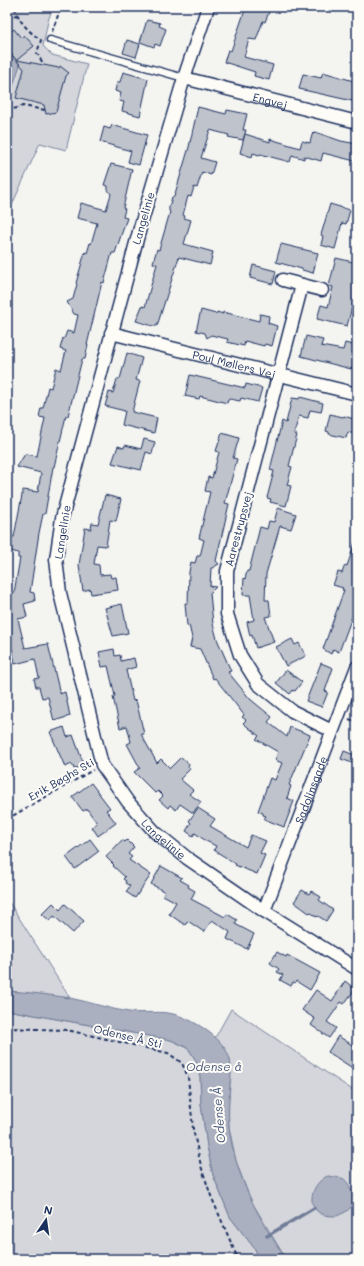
<svg xmlns="http://www.w3.org/2000/svg" width="364" height="1266" font-family="Mali,sans-serif">
	<style>
		.green { fill: #d4d6db; stroke: #78829c }
		.water { fill: #aab0bf; stroke: #717c98 }
		.lines { fill: none; stroke-linecap: round; stroke-linejoin: round }
		.stream { stroke: #717c98; stroke-width: 3.5 }
		.building { fill: #bfc3cc; stroke: #1b2f5e }
		.lane-casing { stroke: #1b2f5e; stroke-width: 9 }
		.street-casing { stroke: #1b2f5e; stroke-width: 15 }
		.path { stroke: #1b2f5e; stroke-width: 2; stroke-dasharray: 4 3; stroke-linecap: butt }
		.lane { stroke: #fdfcf7; stroke-width: 6 }
		.street { stroke: #fdfcf7; stroke-width: 12 }
		.labels { text-anchor: middle; dominant-baseline: central; stroke-width: 4; stroke-linejoin: round; paint-order: stroke }
		.street-label { font-size: 11px; fill: #1b2f5e; stroke: #fdfcf7 }
		.water-label { font-size: 12px; font-style: italic; fill: #46567b; stroke: #fdfcf7 }
	</style>
	<rect width="100%" height="100%" fill="#f4f4f1"/>
	<filter id="ink" filterUnits="userSpaceOnUse"><feTurbulence type="fractalNoise" baseFrequency=".025" numOctaves="2"/><feDisplacementMap in="SourceGraphic" scale="8" xChannelSelector="R" yChannelSelector="G"/><feConvolveMatrix kernelMatrix="1 2 1 2 8 2 1 2 1" color-interpolation-filters="sRGB"/></filter>
	<g filter="url(#ink)">
		<g class="green">
			<path d="M7 7H53L48 21 43 46 52 55 87 64 66 150 40 143 7 216Z"/>
			<path d="M7 899 70 998 7 991Z"/>
			<path d="M231 1009 357 1093V1259H286L250 1199 236 1161 229 1127 228 1108 231 1070 230 1060 215 1038Z"/>
			<path d="M7 1010 171 1040 188 1048 195 1059 200 1075 201 1104 207 1146 213 1175 230 1217 255 1249 259 1259H7Z"/>
		</g>
		<g class="water">
			<path d="M7 50 20 65 10 95 7 96Z"/>
			<path d="M7 991C28 992 50 995 70 998 90 1002 109 1009 129 1012 145 1014 162 1010 177 1015 196 1021 226 1040 230 1060 232 1068 231 1077 230 1084 229 1099 228 1113 229 1127 235 1176 259 1219 286 1259H259L255 1249 230 1217 213 1175 207 1146 201 1104 200 1075 195 1059 188 1048 171 1040 7 1010Z"/>
			<path d="M328 1176C333 1177 340 1177 344 1179 351 1185 356 1200 350 1208 347 1212 341 1214 337 1216 330 1216 321 1216 316 1210 306 1199 316 1180 328 1176Z"/>
		</g>
		<g class="lines">
			<path class="stream" d="M267 1236 314 1208"/>
		</g>
		<g class="building">
			<path d="M246 7H271L265 22 263 21 256 40 249 39 244 57 273 65 269 80 254 76 255 72 224 62 228 50 231 51Z"/>
			<path d="M147 20 160 23 159 26 166 29 160 46 155 44 154 47 140 42Z"/>
			<path d="M14 29 21 38 24 35 34 46 17 60 59 68 60 66 69 73 66 76 56 112 46 114 44 105 16 98 24 69 7 49V35Z"/>
			<path d="M127 40 140 44 136 57 123 53Z"/>
			<path d="M123 72 148 79 140 116 122 111 124 102 119 101 121 93 115 91 117 82H120Z"/>
			<path d="M323 72 357 82V102L299 89 303 74 321 78Z"/>
			<path d="M198 107 226 114 227 110 247 114 243 130H246L243 140 228 137 229 135 210 130 201 158 215 162 211 175 202 172 197 188 194 187 191 197 188 196 183 215 185 216 184 218 191 220 184 244 213 252 210 265 179 257 157 326H153L136 321 142 306 145 307 157 264 153 263 154 259 157 249 159 250 170 212 169 211V207L172 197H174L189 147Z"/>
			<path d="M112 125 147 135 139 165 128 162 131 151 100 142 104 127 110 129Z"/>
			<path d="M315 132 341 141 357 144V154L355 161 323 153 321 161 304 156V159L292 155 290 162 260 154 259 155 253 153 252 157 240 153 245 134 270 142V139L300 148 302 141 310 143 312 135Z"/>
			<path d="M111 164 132 169 123 208 125 209 123 217 127 218 115 253H112L104 283 102 282 87 345H88L85 359H82L68 416H66L54 467H53L46 508 45 514H43L39 533 30 592 34 593 35 601 24 604 27 617 18 619 25 648 48 644 60 694 65 692 70 716 54 721 48 697 42 698 39 687H36L34 679 39 678 35 659 15 664 12 648 9 649 7 642V595L14 593 20 558H18V553L7 550V536L14 537 23 490 38 492 41 473 17 467 25 454 37 456 45 418 39 417 41 408H43L48 387 51 388 56 368 61 370 66 351 60 349 63 338 64 339 67 331 74 333 78 315 74 314 67 302 73 299 77 284 76 283 85 252 87 253 90 243 91 244 97 223 77 218 81 203 106 210 111 194 108 190V186L104 185Z"/>
			<path d="M330 204 350 210 346 224 342 223 335 249 321 245 323 236 321 235Z"/>
			<path d="M281 244 318 253 313 273 302 270V269L276 262Z"/>
			<path d="M336 258 357 263V288L347 326 317 319 321 305 328 307 333 287 329 286Z"/>
			<path d="M253 265 276 271 273 284 250 278Z"/>
			<path d="M201 310 216 314 217 312 223 314V312L259 321 260 314 269 316 268 323 277 326 272 346 265 344 264 346 245 341 244 346 227 342 228 339 211 335 207 338 205 333 196 331Z"/>
			<path d="M306 336 323 340 321 346 343 350 345 343 356 346 354 358 357 359 355 369 351 368V369L301 356Z"/>
			<path d="M127 353 142 358 136 380 140 381 132 412 157 418 154 433 122 425 125 411 105 406 109 392 113 393 117 379H120Z"/>
			<path d="M190 375 245 388 246 384 262 388 258 402 241 398 240 401 230 399 228 400 227 403 200 396 199 399 185 396Z"/>
			<path d="M300 397 323 403 321 412 310 410 308 418 299 416 294 434 297 435 289 466 292 467 287 485 291 486 286 506 270 502 271 499 267 498 274 471 270 470 282 421 286 423 292 398 299 399Z"/>
			<path d="M330 414 343 417 344 416 357 420V435L348 432 346 438 329 434V432L326 431Z"/>
			<path d="M222 433 239 438 233 458 237 459 225 503 229 504 216 561 219 564 212 568H211L210 586 216 587 210 593 213 624 217 639 231 671 228 672 250 699 272 717 268 722 287 737 290 727 310 735 289 785 291 786 287 798 294 801 284 827 264 819 266 816 263 815V813L258 811 270 778 275 780 282 763 275 760 278 752 256 739 259 736 243 723 246 720 242 717 244 715 215 678 213 679 200 649 190 647 192 638 189 625 187 626 185 603H188L189 572 191 562 195 563 197 556H200L204 540 199 538 210 492 205 491 208 477 212 478 219 452 216 451Z"/>
			<path d="M144 439 155 442 152 454 146 452 141 470 112 463 118 446 124 448 125 445 141 449Z"/>
			<path d="M105 495 121 499 116 521 110 520 106 546 97 545 94 564 99 565 100 575 110 574 111 578 116 577 118 590 91 594 90 589 83 591 79 565 85 528 91 529 92 523 98 524Z"/>
			<path d="M278 508 296 514 291 529 280 526 266 574 265 600H269L271 616 265 617 274 642 256 648 252 635 250 636 247 622 254 620 250 595H243L244 578 245 579 247 571H249L260 527 267 529 269 521 274 522Z"/>
			<path d="M356 540H357V598L353 608 355 609 339 652 333 649 331 654 323 649 344 590H342L343 588 333 585 338 572 342 573 345 565 347 566Z"/>
			<path d="M122 604 128 633 113 636 105 608Z"/>
			<path d="M292 639 295 645 299 643 306 656 286 666 276 647Z"/>
			<path d="M114 649 115 656 120 655 121 661 134 658 136 667 126 670 133 701 136 700 144 734H141L157 763 161 759 170 768 181 757 189 764 188 766 190 769 180 779 193 790 189 794 201 802 193 813 180 804 176 810 170 805 168 808 159 800 163 796 158 791 155 793 134 772 140 768 127 744 131 742 127 726 120 728 113 697 115 696 108 666 102 667 99 652Z"/>
			<path d="M321 663 333 668 325 691 328 692 322 707 306 701Z"/>
			<path d="M286 670 302 682 295 691 293 690 290 694 276 683Z"/>
			<path d="M64 727 67 737 73 735 84 765 74 769 72 764 65 767 50 732Z"/>
			<path d="M344 751 357 756 355 764 341 759Z"/>
			<path d="M91 783 110 808 106 810 116 823 98 836 92 827 97 823 87 809 83 811 72 797Z"/>
			<path d="M198 808 215 819 210 826 246 847 251 835 266 841 260 853 265 855 257 874 235 865 236 864 214 850 216 846 206 841 195 833 193 836 186 831 191 823 189 821Z"/>
			<path d="M90 839 99 851 75 869 66 857Z"/>
			<path d="M122 840 125 842 127 840 134 847 128 854 132 857 129 860 151 875 135 898 126 892 130 886 125 883 126 881 123 879 125 877 113 866 114 865 106 857Z"/>
			<path d="M161 866 182 878 180 880 189 885 188 887 195 891 191 899 225 917 227 914 237 920 235 924 254 934 247 949 227 939 230 932 212 920 204 932 188 921 185 925 169 914 176 902 163 895 165 892 151 884Z"/>
			<path d="M302 890 309 894 311 891 321 897 319 900 333 910 326 921 318 916 317 917 310 912 309 913 294 902Z"/>
			<path d="M53 903 60 910 65 904 84 921 73 933 54 916 50 921 42 914Z"/>
			<path d="M277 952 286 957 287 955 320 973 310 990 296 981 295 983 293 982 291 986 280 980 283 975 277 972 279 969 270 963Z"/>
			<path d="M345 981 355 989 344 1004 341 1002 327 1022 336 1028 329 1038 311 1025 315 1019 302 1010 316 990 332 1001Z"/>
			<path d="M338 1036 357 1048V1064L354 1069 328 1052Z"/>
		</g>
		<g class="lines">
			<defs>
				<path id="lane" d="M50 40 184 78"/>
				<g id="street">
					<path id="s1" d="M208 7 184 78 140 228 62 518 56 559 60 593 102 765 128 802 155 832 187 858 264 911 357 969"/>
					<path id="s2" d="M184 78 357 122"/>
					<path d="M283 280 322 290"/>
					<path d="M302 285 227 571V614L240 655 258 684 292 711 332 731"/>
					<path id="s3" d="M111 333 357 394"/>
					<path id="s4" d="M264 911 357 667"/>
				</g>
			</defs>
			<use href="#lane" class="lane-casing"/>
			<use href="#street" class="street-casing"/>
			<g class="path">
				<path d="M15 7C18 21 29 32 41 40L37 53 44 65"/>
				<path d="M7 17 17 15"/>
				<path d="M52 32 61 7"/>
				<path d="M7 111 23 106 45 110"/>
				<path d="M349 719 357 722"/>
				<path d="M7 819 93 770"/>
				<path d="M7 1028 67 1030 168 1053 182 1063 188 1077 193 1129 201 1166 211 1196 238 1259"/>
			</g>
			<use href="#lane" class="lane"/>
			<use href="#street" class="street"/>
		</g>
	</g>
	<g class="labels">
		<g class="street-label">
			<text stroke="none"><textPath href="#s2" startOffset="89">Engvej</textPath></text>
			<text transform="translate(143 218) rotate(-74)">Langelinie</text>
			<text stroke="none"><textPath href="#s3" startOffset="127">Poul Møllers Vej</textPath></text>
			<text transform="translate(238 529) rotate(-75)">Aarestrupsvej</text>
			<text transform="translate(62 532) rotate(-81)">Langelinie</text>
			<text transform="translate(61 779) rotate(-30)">Erik Bøghs Sti</text>
			<text stroke="none"><textPath href="#s4" startOffset="130">Sadolinsgade</textPath></text>
			<text stroke="none"><textPath href="#s1" startOffset="881">Langelinie</textPath></text>
			<text transform="translate(128 1036) rotate(13)">Odense Å Sti</text>
		</g>
		<g class="water-label">
			<text x="214" y="1066">Odense å</text>
			<text transform="translate(218 1115) rotate(-95)">Odense Å</text>
		</g>
	</g>
	<rect width="364" height="1266" fill="none" stroke="#fdfcf7" stroke-width="24"/>
	<rect x="12" y="12" width="340" height="1242" fill="none" stroke="#1b2f5e" stroke-width="1.5" filter="url(#ink)"/>
	<g transform="translate(46 1220) rotate(13)" stroke="#fdfcf7" stroke-width="3" paint-order="stroke">
	<path d="M0-3L7 15L0 10L-7 15Z" fill="#1b2f5e"/>
	<text y="-6" font-size="11" font-weight="bold" text-anchor="middle" fill="#1b2f5e">N</text>
	</g>
</svg>
